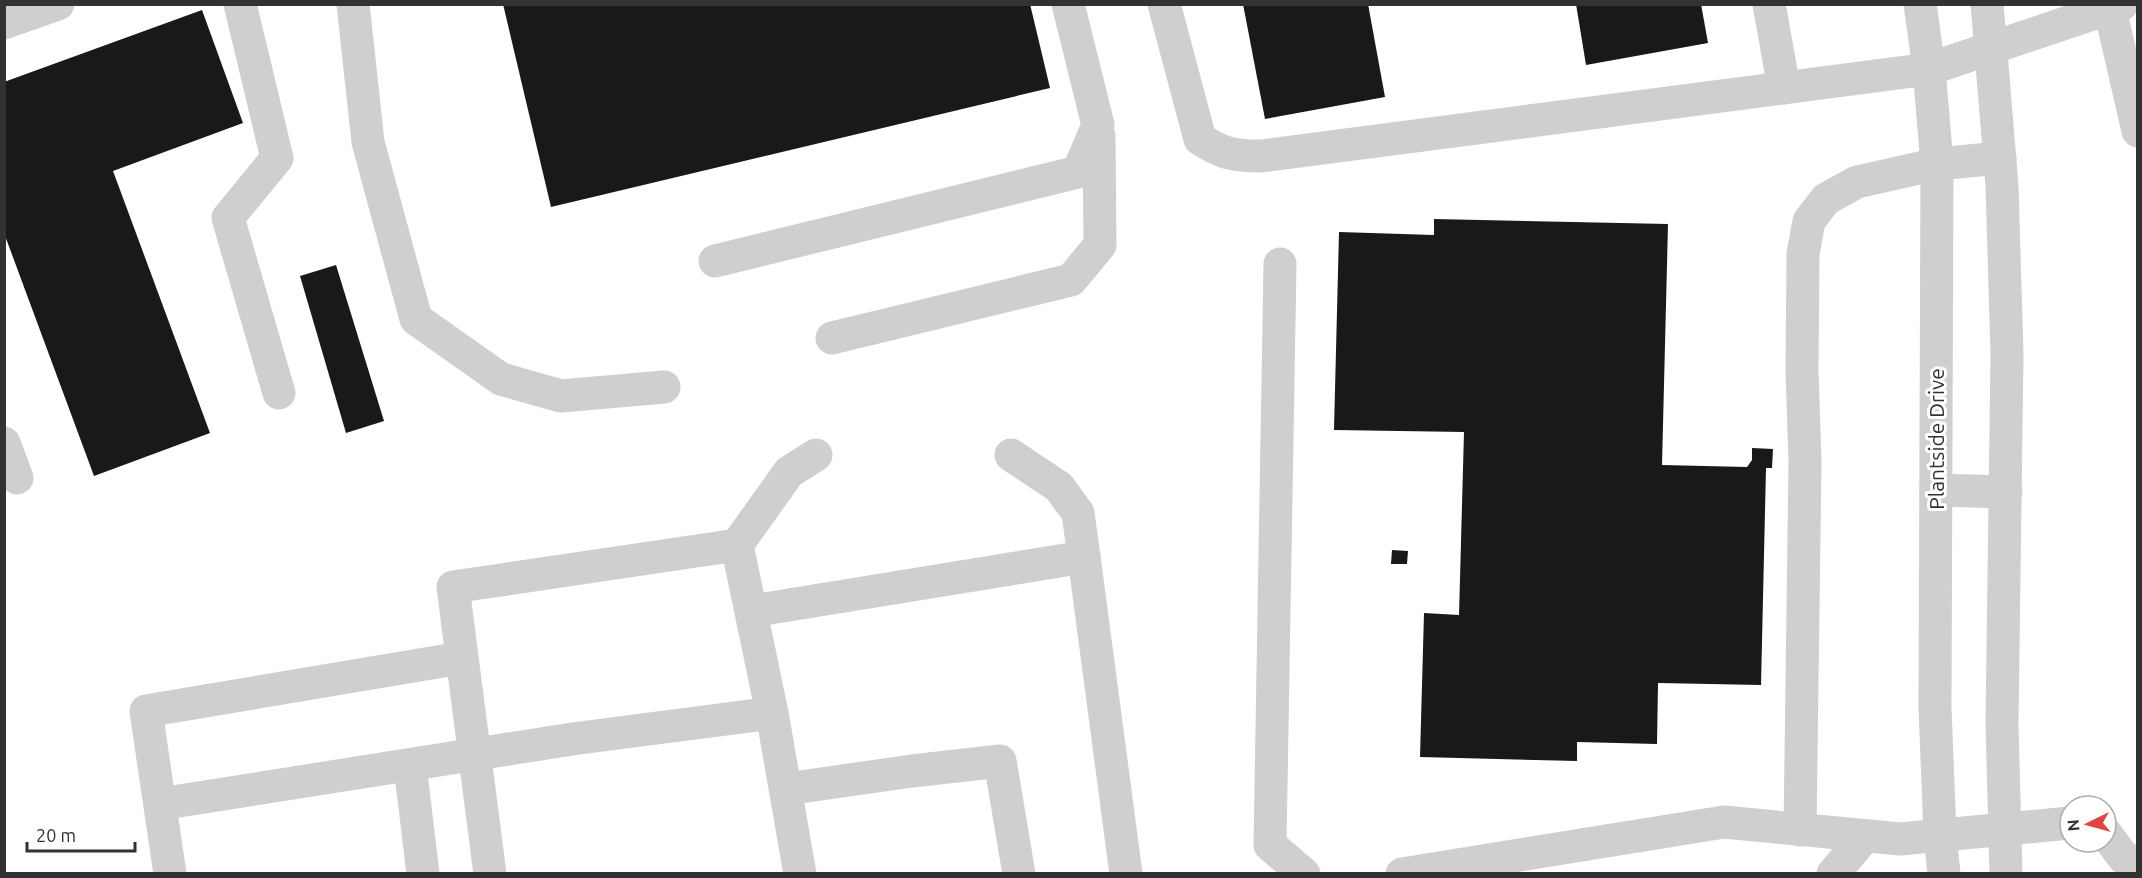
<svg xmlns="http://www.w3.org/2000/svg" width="2142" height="878" font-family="Ubuntu,sans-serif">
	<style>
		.building { fill: #191919 }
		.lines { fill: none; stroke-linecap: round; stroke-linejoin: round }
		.minor { stroke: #cfcfcf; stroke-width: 33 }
		.labels { text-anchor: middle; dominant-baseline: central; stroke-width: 6; stroke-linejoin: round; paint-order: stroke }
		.street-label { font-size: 21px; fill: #323232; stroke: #fff }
	</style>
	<rect width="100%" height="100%" fill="#fff"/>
	<g class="building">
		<path d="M503 4H1030L1050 88 551 207Z"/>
		<path d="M1243 4H1368L1385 97 1265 119Z"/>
		<path d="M1576 4H1701L1708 43 1586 65Z"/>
		<path d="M202 10 243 123 113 171 210 433 94 476 4 233V82Z"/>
		<path d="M1434 219 1668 224 1662 465 1747 467 1752 460V448L1773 449 1772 468H1766L1761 685 1658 683 1657 744 1577 742V761L1420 757 1424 613 1459 615 1464 432 1334 430 1339 232 1434 235Z"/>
		<path d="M336 265 384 421 346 433 300 276Z"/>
		<path d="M1392 550 1408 551 1407 564H1391Z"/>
	</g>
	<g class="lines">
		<g class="minor">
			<path d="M240 4 277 158 228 218 279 393"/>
			<path d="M353 4 368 142 416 319 501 379 561 396 664 387"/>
			<path d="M1164 4 1200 139C1223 154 1234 156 1261 156L1929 69 2122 4"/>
			<path d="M1769 4 1784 88"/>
			<path d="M1920 4 1929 69 1937 164 1935 708 1940 834 1944 874"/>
			<path d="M1987 4 2002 186 2007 354 2002 724 2006 874"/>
			<path d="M2110 9 2138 131"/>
			<path d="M4 23 58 4"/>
			<path d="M715 261 1078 172 1098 125 1068 4"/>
			<path d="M1280 264 1270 845 1304 874"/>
			<path d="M832 338 1071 280 1100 245 1099 136"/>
			<path d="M4 443 17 478"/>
			<path d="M1011 455 1059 487 1078 513 1084 557"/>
			<path d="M1936 490 2006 492"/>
			<path d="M737 545 789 472 816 455"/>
			<path d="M752 611 1084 557 1126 874"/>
			<path d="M410 765 423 874"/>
			<path d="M786 789 912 771 1000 761 1019 874"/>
			<path d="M160 804 572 739 772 713"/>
			<path d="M1800 830 1805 461 1802 371 1803 254 1809 221 1826 199 1857 182 1937 164 2000 158"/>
			<path d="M2106 834 2124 858 2138 862"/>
			<path d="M170 874 146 711 461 658"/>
			<path d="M490 874 453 587 737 545 772 713 800 874"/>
			<path d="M1402 874 1724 822 1900 839 2070 823"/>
			<path d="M1833 874 1865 836"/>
		</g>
	</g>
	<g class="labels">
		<g class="street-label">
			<text transform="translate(1936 439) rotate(-90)">Plantside Drive</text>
		</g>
	</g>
	<rect width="2142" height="878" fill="none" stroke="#323232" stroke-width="12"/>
	<g transform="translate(2088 824) rotate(265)"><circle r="28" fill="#ffffff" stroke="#adadad" stroke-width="1.5"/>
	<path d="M0-4.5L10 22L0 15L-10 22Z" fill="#dc4841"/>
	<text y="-9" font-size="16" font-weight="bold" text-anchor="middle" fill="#323232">N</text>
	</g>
	<path d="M27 842v9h108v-9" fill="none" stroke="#323232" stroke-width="3"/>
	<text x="36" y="842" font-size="18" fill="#323232" stroke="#ffffff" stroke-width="4.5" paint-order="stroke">20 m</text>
</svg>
